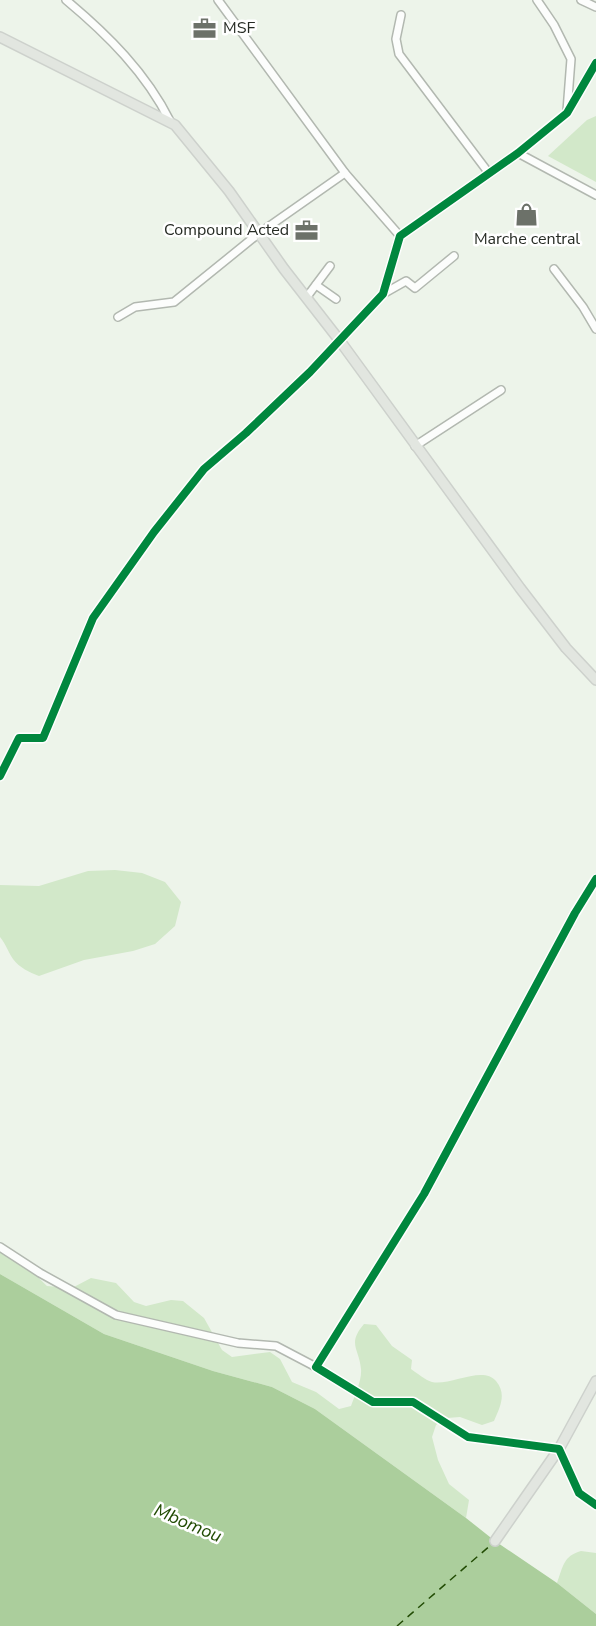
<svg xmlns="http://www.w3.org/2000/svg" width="596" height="1626" font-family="'Nunito Sans',sans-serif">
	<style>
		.green { fill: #d2e8c9 }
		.water { fill: #abce9c }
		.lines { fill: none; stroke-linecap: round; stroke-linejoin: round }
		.ferry { stroke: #224c04; stroke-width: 1.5; stroke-dasharray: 8 6; stroke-linecap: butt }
		.minor-casing { stroke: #b2b8b0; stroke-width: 10 }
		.major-casing { stroke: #cdd1cc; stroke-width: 12 }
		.minor { stroke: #fcfdfc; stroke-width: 7 }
		.major { stroke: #e2e6e0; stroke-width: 9 }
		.cycleway-casing { stroke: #fff; stroke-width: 11 }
		.cycleway { stroke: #00873e; stroke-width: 8 }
		.labels { text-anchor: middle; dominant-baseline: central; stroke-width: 5; stroke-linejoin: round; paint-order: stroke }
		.poi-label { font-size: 16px; fill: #262b24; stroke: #fff; text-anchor: start }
		.water-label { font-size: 18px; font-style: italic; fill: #224c04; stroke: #fff }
	</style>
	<rect width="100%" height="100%" fill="#edf4ea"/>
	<g class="green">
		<path d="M596 116V182L548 156 587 120Z"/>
		<path d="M115 870 142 873 165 882 181 902 175 926 155 944 133 951 84 960 39 976C29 972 20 968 13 959 8 952 6 944 0 937V885L39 886 88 871Z"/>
		<path d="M0 1245 18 1258 47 1286 72 1288 91 1278 116 1283 134 1302 146 1306 171 1300 183 1301 204 1318 222 1350 232 1357 270 1352 280 1359 292 1382 316 1392 339 1409 351 1406C355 1395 362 1380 361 1369 359 1348 347 1344 364 1324L376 1325 392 1346 412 1360 411 1369C417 1373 425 1380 432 1382 450 1386 483 1365 496 1381 507 1394 500 1407 494 1421L482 1425 460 1417 447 1418 436 1425 432 1437 438 1460 449 1484 469 1500 466 1518 315 1409 272 1387 213 1371 104 1334 0 1274Z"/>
		<path d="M581 1551 596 1553V1614L557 1583C563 1567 563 1556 581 1551Z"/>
	</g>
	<path class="water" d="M0 1274 104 1334 213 1371 272 1387 315 1409 466 1518 495 1541 557 1583 596 1614V1626H0Z"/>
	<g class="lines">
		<path class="ferry" d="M397 1626 492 1544"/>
		<defs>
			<g id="minor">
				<path d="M66 0C108 35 146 73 170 121"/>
				<path d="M218 0 345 173 400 236"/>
				<path d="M537 0 554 25 571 59 567 111"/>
				<path d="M581 0 596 7"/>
				<path d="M401 15 396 39 399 54 488 172"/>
				<path d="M518 153 596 195"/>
				<path d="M554 269 583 307 596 329"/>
				<path d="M316 285 336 299"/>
				<path d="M383 294 406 281 415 288 454 256"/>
				<path d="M306 298 330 266"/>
				<path d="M118 317 135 307 174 302 258 234 345 173"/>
				<path d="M415 446 501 390"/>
				<path d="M0 776 19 738H43L93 618 154 532 204 469 246 433 310 372 383 294 400 236 518 153 567 113 596 63"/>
				<path d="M596 879 575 913 424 1194 316 1367 373 1402H413L468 1437 559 1449 579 1493 596 1505"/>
				<path d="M0 1247 40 1273 116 1315 238 1343 276 1346 316 1367"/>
			</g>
			<g id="major">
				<path d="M0 37 175 125 229 191 284 269 340 341 520 588 566 648 596 680"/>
				<path d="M495 1541 559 1449 596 1381"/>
			</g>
		</defs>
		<use href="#minor" class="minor-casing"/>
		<use href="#major" class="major-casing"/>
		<use href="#minor" class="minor"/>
		<use href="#major" class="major"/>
		<defs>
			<g id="cycleway">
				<path d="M0 776 19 738H43L93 618 154 532 204 469 246 433 310 372 383 294 400 236 518 153 567 113 596 63"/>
				<path d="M596 879 575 913 424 1194 316 1367 373 1402H413L468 1437 559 1449 579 1493 596 1505"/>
			</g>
		</defs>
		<use href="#cycleway" class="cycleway-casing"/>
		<use href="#cycleway" class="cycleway"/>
	</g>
	<defs>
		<symbol id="office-bare" viewBox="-9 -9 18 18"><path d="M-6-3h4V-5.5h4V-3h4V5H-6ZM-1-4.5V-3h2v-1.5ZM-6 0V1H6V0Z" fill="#6c7169" stroke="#fff" stroke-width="2.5" paint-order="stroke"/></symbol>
		<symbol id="shop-bare" viewBox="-9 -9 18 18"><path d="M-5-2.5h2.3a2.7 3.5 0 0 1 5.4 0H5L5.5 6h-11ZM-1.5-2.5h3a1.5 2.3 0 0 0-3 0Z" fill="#6c7169" stroke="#fff" stroke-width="2.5" paint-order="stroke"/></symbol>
	</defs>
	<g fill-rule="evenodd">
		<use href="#office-bare" x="188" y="12" width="33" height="33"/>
		<use href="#shop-bare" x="510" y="198" width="33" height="33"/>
		<use href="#office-bare" x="290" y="214" width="33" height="33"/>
	</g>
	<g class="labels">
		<g class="poi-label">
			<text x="223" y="28">MSF</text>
			<text x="289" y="230" text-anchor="end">Compound Acted</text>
			<text x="527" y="239" text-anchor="middle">Marche central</text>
		</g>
		<g class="water-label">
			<text transform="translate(188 1523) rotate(23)">Mbomou</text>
		</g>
	</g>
</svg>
